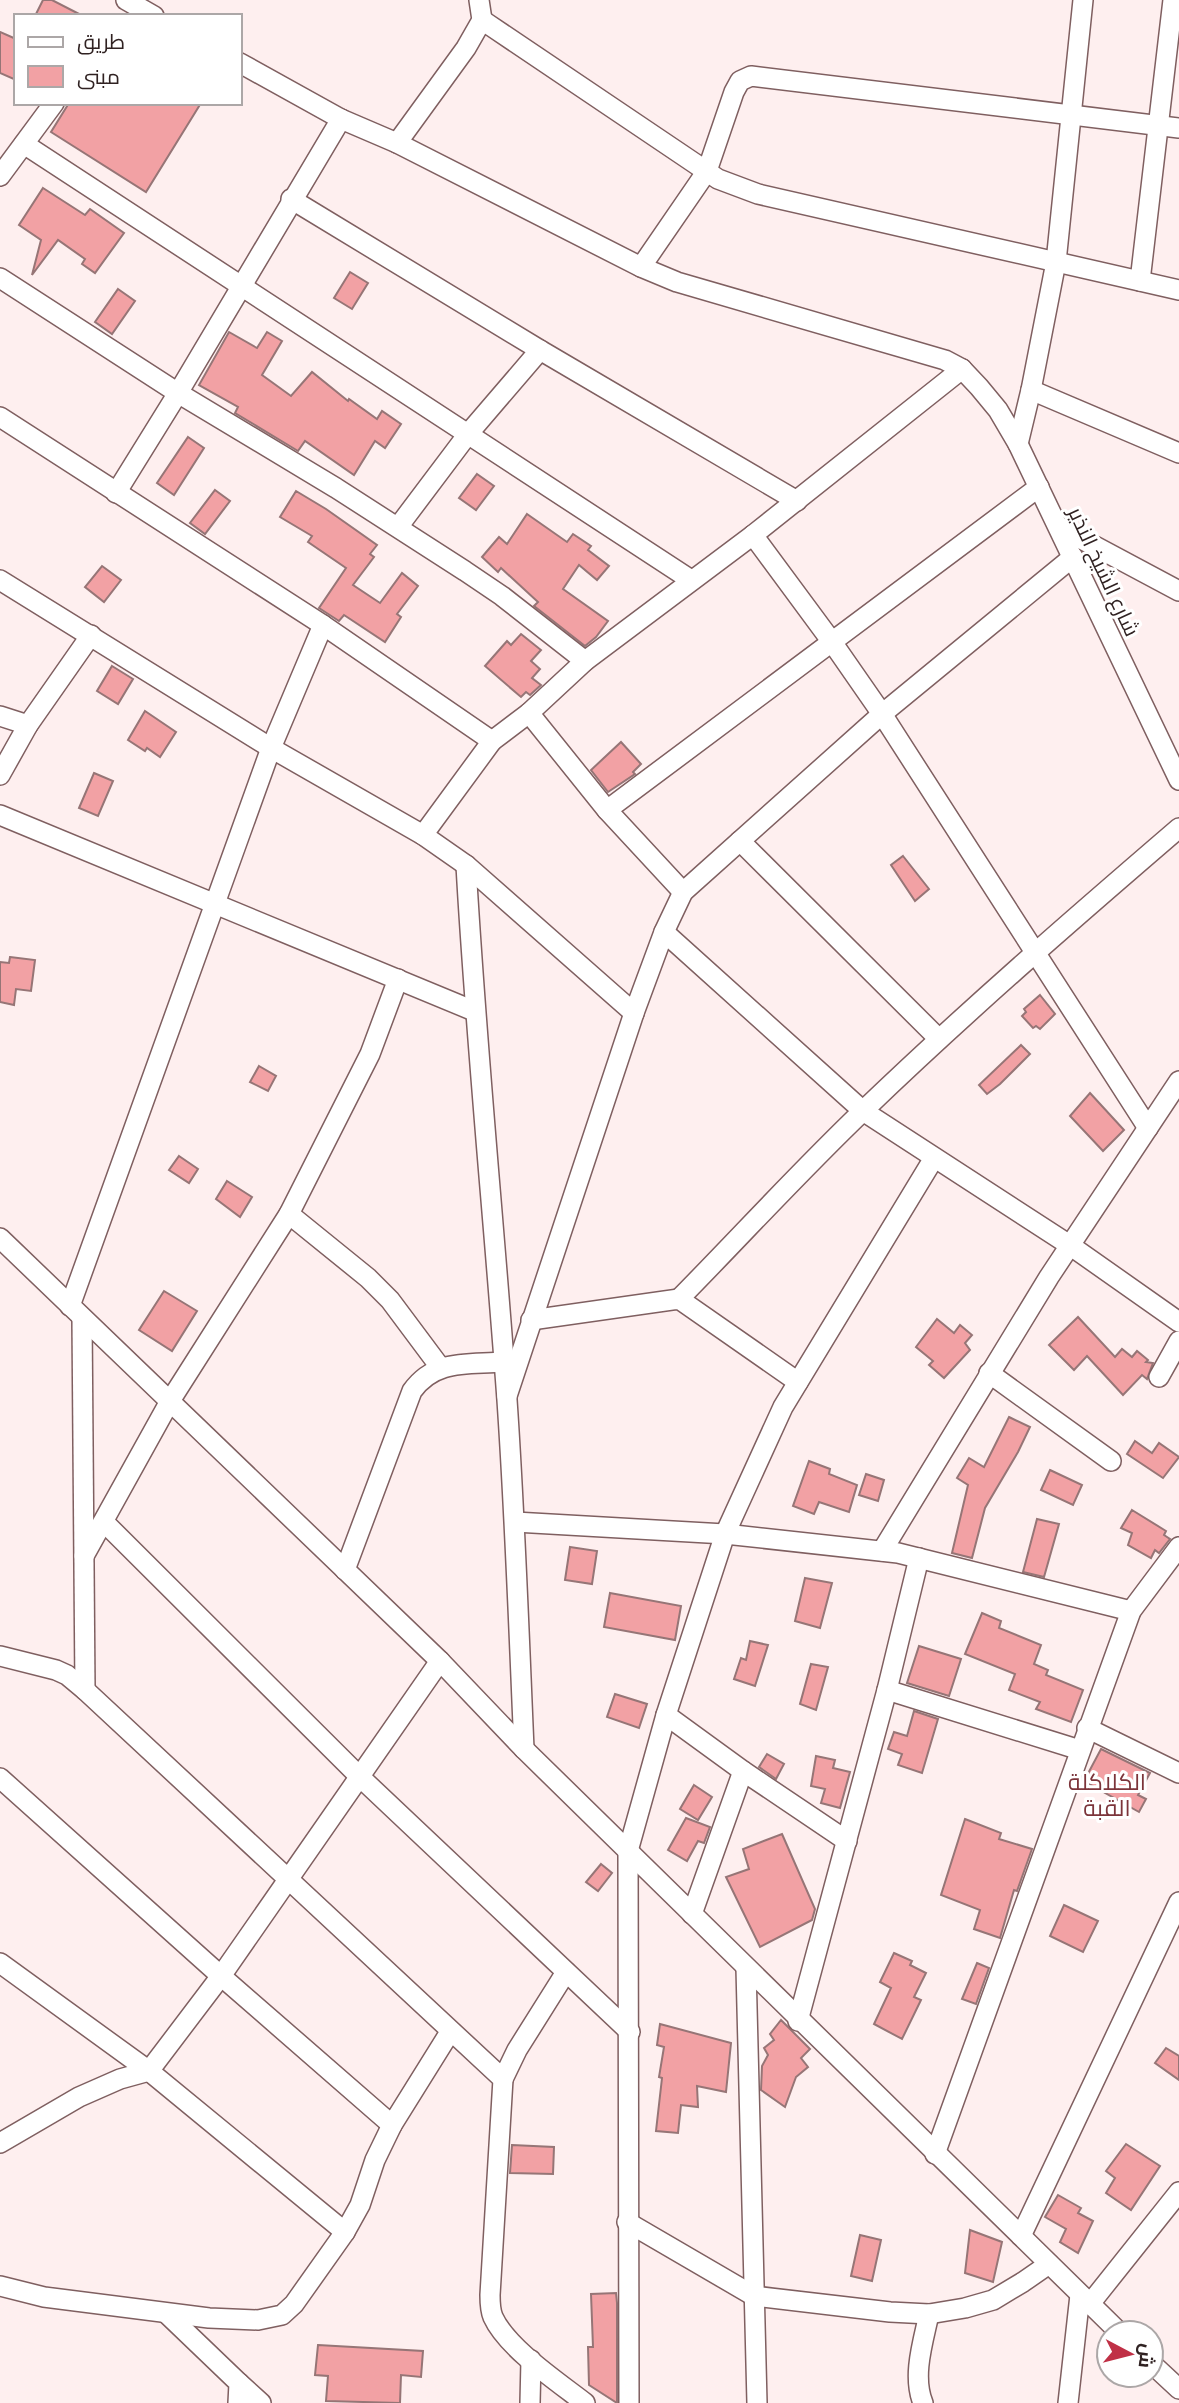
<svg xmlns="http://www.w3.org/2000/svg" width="1179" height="2403" font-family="'Exo 2',Cairo,sans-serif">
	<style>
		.building { fill: #f2a1a4; stroke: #967576; stroke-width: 2 }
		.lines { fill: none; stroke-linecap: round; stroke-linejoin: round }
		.minor-casing { stroke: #7f5f60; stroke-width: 22 }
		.minor { stroke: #fff; stroke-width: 19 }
		.labels { text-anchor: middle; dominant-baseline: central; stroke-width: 6; stroke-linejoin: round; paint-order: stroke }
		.street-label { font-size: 21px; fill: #302222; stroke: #fff }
		.neighbourhood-label { font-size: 23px; fill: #7c343a; stroke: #fff }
	</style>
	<rect width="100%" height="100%" fill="#feefef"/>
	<g class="building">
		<path d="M43 0H52L83 16H35Z"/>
		<path d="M0 32 16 39V80L0 73Z"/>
		<path d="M69 103H201L146 192 51 132Z"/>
		<path d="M43 188 85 215 90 209 124 233 95 273 82 264 85 259 58 240 32 275 41 240 19 225Z"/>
		<path d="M350 272 368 283 352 309 334 298Z"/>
		<path d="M118 289 135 301 112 334 95 322Z"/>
		<path d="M229 332 257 348 267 332 282 341 262 375 291 396 312 372 348 401 349 399 377 419 382 411 401 424 385 448 375 441 354 475 305 441 298 451 235 413 238 407 199 385Z"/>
		<path d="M188 437 204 448 174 495 157 483Z"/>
		<path d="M477 474 494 486 476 510 459 498Z"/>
		<path d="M215 490 230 501 205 534 190 523Z"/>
		<path d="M296 491 326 509 377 545 370 554 374 557 353 585 380 603 402 573 418 586 397 614 401 617 385 642 344 615 339 621 319 608 346 568 308 542 312 536 280 517Z"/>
		<path d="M527 514 567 542 573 534 591 546 588 550 609 566 597 580 579 565 563 589 608 621 596 637 585 646 534 606 538 602 501 568 498 572 482 557 499 537 507 544Z"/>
		<path d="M102 566 121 580 104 602 85 587Z"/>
		<path d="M521 634 541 650 531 661 540 669 532 678 541 685 530 695 526 692 521 697 485 666 507 641 511 645Z"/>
		<path d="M112 666 133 679 118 704 97 691Z"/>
		<path d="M145 711 176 732 160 757 147 748 145 751 128 740Z"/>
		<path d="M621 742 641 764 633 772 635 774 608 792 591 770Z"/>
		<path d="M94 773 113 781 98 816 79 808Z"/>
		<path d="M903 856 929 889 915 901 891 865Z"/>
		<path d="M10 957 35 960 31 991 16 989 14 1005 0 1002V962L9 963Z"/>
		<path d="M1040 995 1055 1014 1040 1029 1036 1026 1033 1028 1022 1016 1026 1012 1024 1009Z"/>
		<path d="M1021 1045 1030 1054 1000 1084 987 1094 979 1085Z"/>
		<path d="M259 1066 276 1076 268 1091 250 1082Z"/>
		<path d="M1090 1093 1124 1130 1103 1151 1070 1116Z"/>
		<path d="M179 1156 198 1169 189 1183 169 1170Z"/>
		<path d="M227 1181 252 1197 240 1217 216 1199Z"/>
		<path d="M164 1291 197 1311 172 1351 139 1330Z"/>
		<path d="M1078 1317 1115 1357 1122 1349 1132 1357 1137 1351 1148 1360 1146 1362 1153 1363 1147 1379 1142 1375 1123 1395 1087 1356 1074 1370 1049 1345Z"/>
		<path d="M937 1319 954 1333 960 1325 972 1335 965 1343 970 1350 944 1378 929 1365 933 1361 916 1347Z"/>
		<path d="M1009 1417 1030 1427 1018 1452 985 1508 972 1558 952 1553 968 1485 957 1478 969 1458 984 1467Z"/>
		<path d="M1135 1441 1152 1453 1159 1443 1179 1457 1163 1478 1127 1454Z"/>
		<path d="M809 1461 830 1469 829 1474 857 1485 849 1512 819 1502 814 1514 793 1506Z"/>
		<path d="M1050 1470 1082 1485 1073 1505 1041 1490Z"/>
		<path d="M866 1474 884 1480 878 1501 859 1495Z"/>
		<path d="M1132 1510 1166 1531 1164 1535 1170 1539 1159 1553 1155 1550 1151 1558 1128 1545 1132 1533 1121 1528Z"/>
		<path d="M1037 1519 1059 1524 1044 1577 1023 1572Z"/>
		<path d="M570 1547 597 1551 592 1584 565 1580Z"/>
		<path d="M805 1578 832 1583 820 1628 795 1621Z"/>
		<path d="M610 1593 681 1606 675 1640 604 1627Z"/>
		<path d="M982 1613 1001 1621 999 1628 1041 1645 1034 1664 1048 1670 1046 1675 1083 1690 1071 1722 1036 1709 1040 1702 1009 1690 1015 1674 965 1654Z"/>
		<path d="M750 1641 768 1645 755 1686 734 1679 741 1658 746 1660Z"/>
		<path d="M919 1646 961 1659 949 1696 907 1683Z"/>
		<path d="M811 1664 828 1667 816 1710 800 1704Z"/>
		<path d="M615 1694 647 1704 639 1728 607 1717Z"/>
		<path d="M914 1711 938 1719 922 1773 898 1765 902 1754 888 1749 894 1732 907 1736Z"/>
		<path d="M1101 1749 1150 1773 1138 1795 1146 1799 1139 1812 1084 1781Z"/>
		<path d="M767 1754 784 1764 776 1779 759 1767Z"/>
		<path d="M816 1756 835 1760 833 1768 850 1772 840 1808 821 1803 825 1789 811 1786Z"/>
		<path d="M694 1785 712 1797 698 1820 680 1809Z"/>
		<path d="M686 1818 710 1827 704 1843 698 1841 687 1861 668 1850Z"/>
		<path d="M965 1819 1001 1833 999 1839 1032 1849 1017 1891 1014 1890 1000 1938 974 1929 980 1910 941 1895Z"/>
		<path d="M782 1834 815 1909 812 1920 760 1947 726 1877 749 1869 743 1849Z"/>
		<path d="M601 1864 612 1873 598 1891 586 1882Z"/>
		<path d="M1064 1905 1098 1921 1083 1952 1050 1936Z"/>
		<path d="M894 1953 912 1961 910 1965 926 1973 914 1997 921 2000 902 2039 874 2024 891 1988 880 1982Z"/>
		<path d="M977 1963 989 1968 976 2004 962 1999Z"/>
		<path d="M781 2020 810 2049 801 2058 808 2067 796 2077 785 2107 761 2090 762 2066 768 2055 764 2048 774 2040 770 2034Z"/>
		<path d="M660 2024 731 2043 726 2092 697 2086 698 2107 681 2105 678 2133 656 2131 662 2078 659 2077 664 2047 657 2045Z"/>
		<path d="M1166 2048 1179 2056V2080L1155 2063Z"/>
		<path d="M1126 2144 1160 2166 1131 2210 1106 2193 1115 2178 1106 2171Z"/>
		<path d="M512 2145 554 2147 553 2174 510 2173Z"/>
		<path d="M1058 2195 1081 2208 1078 2213 1093 2221 1078 2253 1060 2242 1066 2229 1045 2217Z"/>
		<path d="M970 2230 1002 2242 993 2282 965 2273Z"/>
		<path d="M860 2235 881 2240 872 2281 851 2276Z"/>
		<path d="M616 2293 617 2303V2403L589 2385 588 2347H593L591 2294Z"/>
		<path d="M318 2345 423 2351 421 2377 401 2375 400 2403 326 2401 328 2376 315 2375Z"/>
	</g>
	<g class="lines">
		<defs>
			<g id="minor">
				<path d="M126 0 154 16"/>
				<path d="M482 20 718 179 758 194 1179 290"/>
				<path d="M240 63 341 119 397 143 641 267 677 282 945 360 962 369 979 387 998 410 1018 444 1179 780"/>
				<path d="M397 143 466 48 482 20 479 0"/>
				<path d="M24 144 691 580"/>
				<path d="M0 176 54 103"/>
				<path d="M291 199 540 350 797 501"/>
				<path d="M641 267 707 171 734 92 740 81 751 76 1179 128"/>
				<path d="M0 278 178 393 336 488 465 571 502 596 585 661"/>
				<path d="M1140 281 1173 0"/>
				<path d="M1031 390 1179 453"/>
				<path d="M0 417 323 625 492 741"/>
				<path d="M1018 444 1031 390 1056 262 1083 0"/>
				<path d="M116 493 178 393 341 119"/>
				<path d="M398 527 468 434 540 350"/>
				<path d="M1059 527 1179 591"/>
				<path d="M753 535 832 642 882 714 1148 1128"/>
				<path d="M0 580 271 748 423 835 466 865 634 1013"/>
				<path d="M529 713 607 810 683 892"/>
				<path d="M0 716 28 725"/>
				<path d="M0 775 28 725 91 635"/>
				<path d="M607 810 1039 487"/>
				<path d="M0 815 474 1011"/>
				<path d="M423 835 492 741 529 713 585 661 753 535 962 369"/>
				<path d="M740 841 939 1039"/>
				<path d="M466 865C476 1044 494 1221 507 1400 515 1516 519 1633 524 1749"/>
				<path d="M664 932 863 1111 1071 1246 1179 1322"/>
				<path d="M289 1214 368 1278 390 1300 440 1367"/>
				<path d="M0 1238 440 1661 524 1749 1120 2333"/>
				<path d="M679 1299C741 1236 801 1170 865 1109 967 1011 1072 920 1179 828"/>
				<path d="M70 1306 271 748 323 625"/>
				<path d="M82 1318 85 1690"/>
				<path d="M531 1320 679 1299 798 1382"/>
				<path d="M989 1373 1111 1461"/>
				<path d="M1159 1377 1179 1341"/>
				<path d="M507 1396 634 1013 664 932 683 892 882 714 1073 557"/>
				<path d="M104 1522 359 1776 630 2032"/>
				<path d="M515 1522 725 1534 898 1553 1131 1611"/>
				<path d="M882 1551 1049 1277 1179 1081"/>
				<path d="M84 1556 170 1401 289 1214 370 1054 398 979"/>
				<path d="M345 1570 412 1391C435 1359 467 1365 503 1362"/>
				<path d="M0 1656 56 1670 67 1675 85 1690 503 2079 490 2295C490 2303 490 2310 493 2317 507 2348 558 2382 585 2403"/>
				<path d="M887 1690 1080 1750"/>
				<path d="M666 1715 743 1771 847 1841"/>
				<path d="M1087 1728 1179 1773"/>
				<path d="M0 1778 221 1976 392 2125 450 2032"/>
				<path d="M692 1914 743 1771"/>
				<path d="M0 1963 149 2071 345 2232"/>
				<path d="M746 1968 757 2403"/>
				<path d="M798 2021 887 1690 919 1558"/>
				<path d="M503 2079 517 2050 566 1972"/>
				<path d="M0 2143 79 2097 120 2079 149 2071 221 1976 440 1661"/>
				<path d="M935 2154 1131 1611 1179 1547"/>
				<path d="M627 2222 754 2296 890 2312 929 2314 965 2308 993 2300 1023 2282 1049 2264"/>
				<path d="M1021 2236 1179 1902"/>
				<path d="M0 2286 44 2297 209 2318 258 2320 282 2315 294 2304 345 2232 360 2205 375 2160 392 2125"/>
				<path d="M1089 2305 1179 2192"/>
				<path d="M166 2313 239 2383 238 2403"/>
				<path d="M1151 2363 1179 2389"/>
				<path d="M239 2383 261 2403"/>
				<path d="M530 2403 531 2360"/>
				<path d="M629 2403 628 1851 666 1715 725 1534 783 1407 934 1158"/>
				<path d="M923 2403C912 2376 923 2342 929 2314"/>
				<path d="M1068 2403 1080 2295"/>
			</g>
		</defs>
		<use href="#minor" class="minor-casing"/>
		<use href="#minor" class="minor"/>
	</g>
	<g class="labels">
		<g class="street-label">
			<text transform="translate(1105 571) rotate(65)">شارع الشيخ النذير</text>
		</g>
		<g class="neighbourhood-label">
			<text x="1107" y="1781">الكلاكلة<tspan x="1107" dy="26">القبة</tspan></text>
		</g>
	</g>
	<rect x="14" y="14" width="228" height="91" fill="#ffffff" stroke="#aca7a7" stroke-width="2"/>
	<rect x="28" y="37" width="35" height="10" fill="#ffffff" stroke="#aca7a7" stroke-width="2"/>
	<text x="77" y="49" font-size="21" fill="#302222">طريق</text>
	<rect x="28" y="66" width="35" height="21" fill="#f2a1a4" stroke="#aca7a7" stroke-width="2"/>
	<text x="77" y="84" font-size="21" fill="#302222">مبنى</text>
	<g transform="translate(1130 2354) rotate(97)"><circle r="33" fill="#ffffff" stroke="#aca7a7" stroke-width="2"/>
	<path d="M0-5L12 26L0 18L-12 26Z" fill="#c03046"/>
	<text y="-10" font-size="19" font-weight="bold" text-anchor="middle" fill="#302222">ش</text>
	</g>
</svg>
